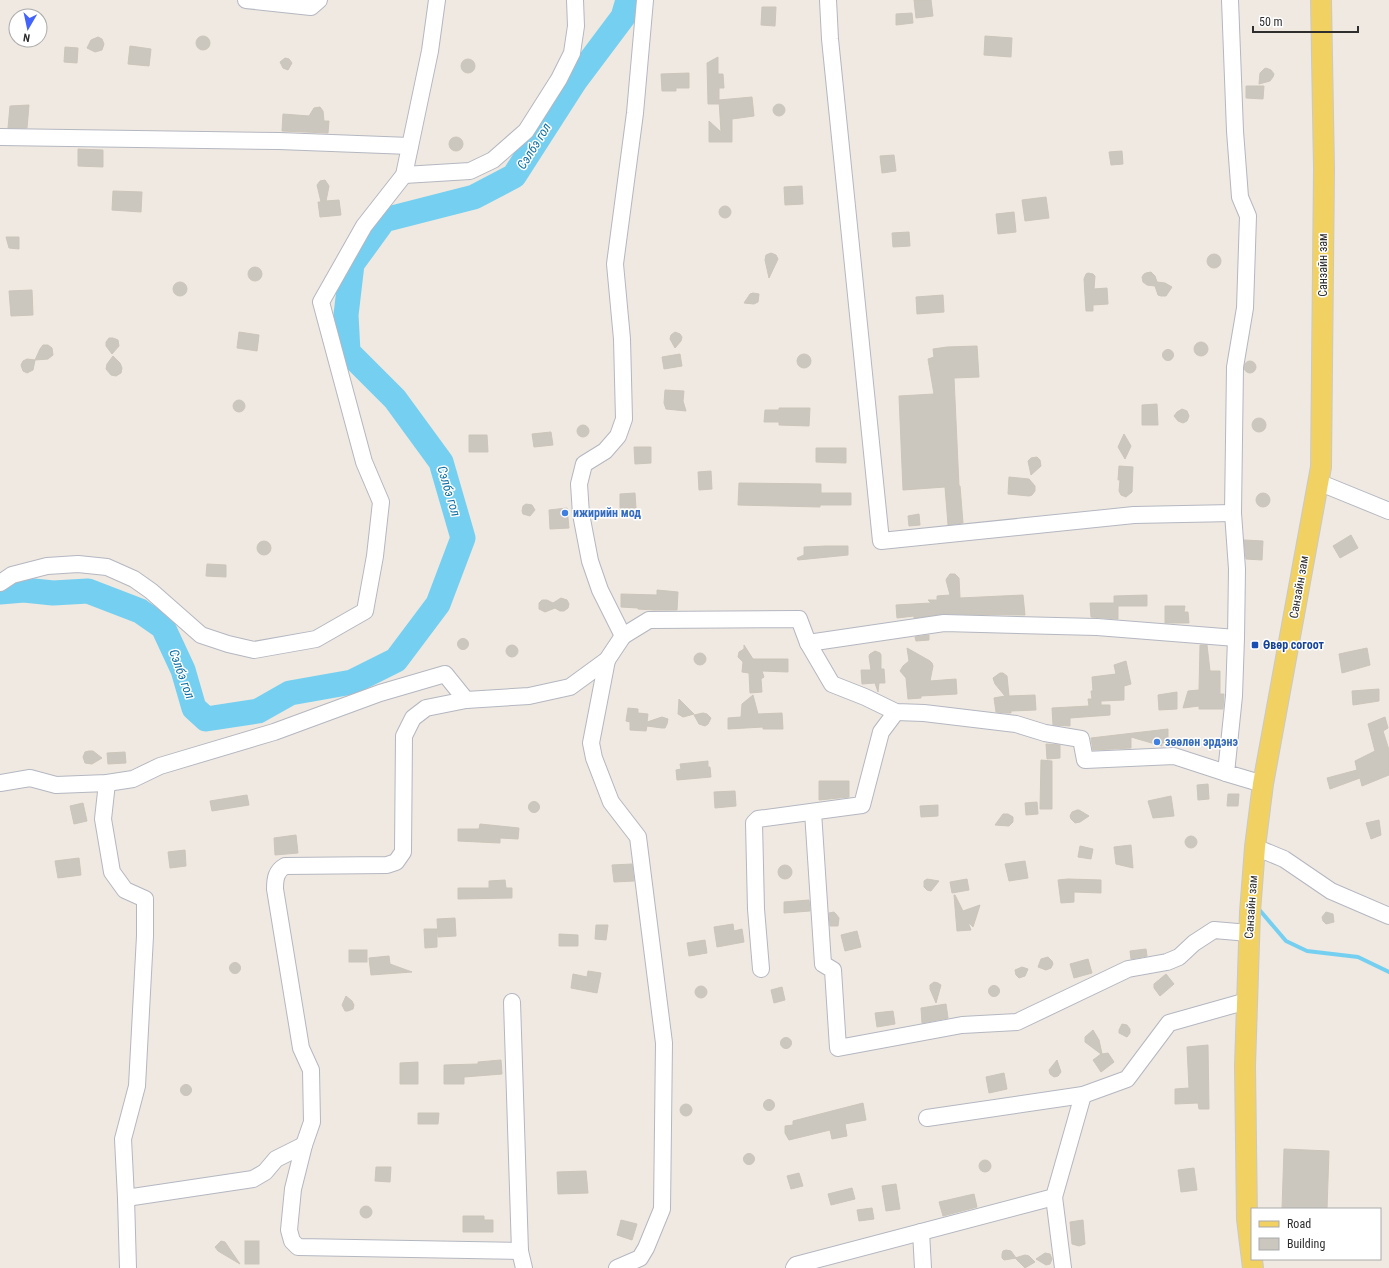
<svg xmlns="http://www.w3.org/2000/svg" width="1389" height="1268" font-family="'Roboto Condensed',sans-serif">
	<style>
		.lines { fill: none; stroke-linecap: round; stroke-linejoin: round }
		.stream { stroke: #75cff0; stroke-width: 4 }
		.river { stroke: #75cff0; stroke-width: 25 }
		.building { fill: #cbc7bf; stroke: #cbc5ba }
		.minor-casing { stroke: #b4b7c1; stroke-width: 18 }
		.major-casing { stroke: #c9c9c9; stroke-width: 22 }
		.minor { stroke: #fff; stroke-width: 16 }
		.major { stroke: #f2d163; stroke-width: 20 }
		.shop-dot { fill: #3f7fe0; stroke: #fff; stroke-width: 1.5 }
		.transit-dot { fill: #1a4fb4; stroke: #fff; stroke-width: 1.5 }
		.labels { text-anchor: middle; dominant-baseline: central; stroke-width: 3; stroke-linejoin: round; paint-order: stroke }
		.street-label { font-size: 12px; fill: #2e2e2e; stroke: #fff }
		.shop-label { font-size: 12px; font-weight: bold; fill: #366cbe; stroke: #fff; text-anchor: start }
		.transit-label { font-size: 12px; font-weight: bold; fill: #164399; stroke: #fff; text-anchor: start }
		.water-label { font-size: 13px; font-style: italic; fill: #0d6fa3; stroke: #fff }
	</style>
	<rect width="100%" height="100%" fill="#efe9e1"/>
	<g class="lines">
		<path class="stream" d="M1257 907 1286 941 1307 951 1358 957 1389 972"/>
		<path class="river" d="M0 592 24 590 53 593 88 591 140 611 163 627 183 670 194 708 206 719 258 711 290 693 352 682 396 660 438 604 463 538 441 462 395 399 348 352 346 315 352 264 384 220 474 197 514 176 575 81 623 17 628 0"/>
	</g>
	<g class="building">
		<path d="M914 0H931L933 16 916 18Z"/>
		<path d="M762 7H776L775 26 761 25Z"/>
		<path d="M912 13 913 23 896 25V14Z"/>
		<circle cx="203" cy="43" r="7"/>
		<path d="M985 36 1012 38 1011 57 984 55Z"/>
		<path d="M98 37 102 39 104 44 102 50 95 52 87 48 91 40Z"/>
		<path d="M130 46 151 49 149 66 128 64Z"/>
		<path d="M65 47 78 48 77 63 64 62Z"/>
		<path d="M718 57V74H723L724 88H719V104H708L707 63Z"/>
		<path d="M285 58 289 59 292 63 288 70 283 68 280 62Z"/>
		<circle cx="468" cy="66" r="7"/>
		<path d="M1266 68 1271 70 1274 74 1273 77 1270 81 1259 84 1260 73 1264 69Z"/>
		<path d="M689 73V88H676V91H662L661 74Z"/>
		<path d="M1246 86H1264L1263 99 1246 98Z"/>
		<path d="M752 97 754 116 732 119V142H709V121L721 132 719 100Z"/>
		<circle cx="779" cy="110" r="6"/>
		<path d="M29 105 27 128H8L10 106Z"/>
		<path d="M320 107 323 111 324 121H329L328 133 282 131 283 114 309 116 314 108Z"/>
		<circle cx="456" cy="144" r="7"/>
		<path d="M78 149 103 150V167L78 166Z"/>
		<path d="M1122 151 1123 164 1111 165 1109 152Z"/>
		<path d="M894 155 896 171 882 173 880 156Z"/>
		<path d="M325 180 329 186 326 201 339 200 341 215 320 217 318 202H321L317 185 320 181Z"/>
		<path d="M802 186 803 204 785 205 784 187Z"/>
		<path d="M113 191 142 192 141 212 112 210Z"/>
		<path d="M1046 197 1049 218 1025 221 1022 200Z"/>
		<circle cx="725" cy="212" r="6"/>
		<path d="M1014 212 1016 232 998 234 996 214Z"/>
		<path d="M909 232 910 246 893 247 892 233Z"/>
		<path d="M6 237H19V249L9 248Z"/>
		<path d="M771 253 776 255 778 259 769 278 765 260 766 255Z"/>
		<circle cx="1214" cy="261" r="7"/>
		<circle cx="255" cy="274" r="7"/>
		<path d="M1151 272 1155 276 1157 282 1165 283 1172 287 1166 296H1161L1158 295 1155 286 1147 285 1143 282 1142 277 1144 274 1146 273Z"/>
		<path d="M1088 273 1093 274 1095 276 1094 289 1107 288 1108 304 1093 305V311H1086L1084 279 1086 274Z"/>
		<circle cx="180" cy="289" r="7"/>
		<path d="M32 290 33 315 11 316 9 291Z"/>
		<path d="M753 293 759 294 758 302 754 304 744 303 750 294Z"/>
		<path d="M943 295 944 312 917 314 916 297Z"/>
		<path d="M239 332 259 335 257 351 237 348Z"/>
		<path d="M675 332 680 334 682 337 681 341 675 348 670 339 671 335Z"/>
		<path d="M109 338H113L118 340 119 346 112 354 106 346V342Z"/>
		<circle cx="1201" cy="349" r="7"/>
		<path d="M43 345H48L52 348 53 355 48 359 35 360 40 349Z"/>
		<path d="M977 346 979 377 954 378 959 486H960L963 523 948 525 945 487 903 490 899 396 934 394 928 359 934 357 933 349 947 347Z"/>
		<circle cx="1168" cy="355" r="5.5"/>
		<path d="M680 354 682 366 664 369 662 357Z"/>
		<circle cx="804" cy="361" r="7"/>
		<path d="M113 356 120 363 122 368 121 373 116 376 111 375 106 369 107 364Z"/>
		<path d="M27 359 35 360 33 370 27 373 23 371 21 365 23 361Z"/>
		<circle cx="1250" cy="367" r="6"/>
		<path d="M665 390 684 391 683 401 686 411 666 409 664 403Z"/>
		<circle cx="239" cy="406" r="6"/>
		<path d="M1157 404 1158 425H1142V405Z"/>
		<path d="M779 408H810L809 426 779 425V422H764L765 410H779Z"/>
		<path d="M1182 409 1187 411 1189 416 1187 421 1183 423 1178 421 1174 416 1177 412Z"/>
		<circle cx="1259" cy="425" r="7"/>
		<circle cx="583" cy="431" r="6"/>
		<path d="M551 432 553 445 534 447 532 434Z"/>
		<path d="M1124 434 1131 446 1125 459 1118 447Z"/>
		<path d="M469 435H487L488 452H469Z"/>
		<path d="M634 447H651V463L635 464Z"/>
		<path d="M816 448H846V463L816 462Z"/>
		<path d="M1037 457 1040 460 1041 466 1031 475 1028 461 1031 458Z"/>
		<path d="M1119 466 1133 467 1132 492 1126 497 1121 495 1119 491 1120 480H1118Z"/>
		<path d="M711 471 712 489 699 490 698 472Z"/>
		<path d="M1009 477 1029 479 1035 486V491L1032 495 1029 496 1008 494Z"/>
		<path d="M739 483 821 484V493H851V505H820V507L738 505Z"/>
		<path d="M635 493 636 508H620V494Z"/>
		<circle cx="1263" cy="500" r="7"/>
		<path d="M526 504 532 505 535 510 530 516 523 514 522 511 523 506Z"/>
		<path d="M567 508 569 528 550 529 549 510Z"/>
		<path d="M919 514 920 525 909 526 908 516Z"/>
		<path d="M1351 535 1358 548 1340 558 1333 546Z"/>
		<path d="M1244 540 1263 541 1262 560 1246 559Z"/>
		<circle cx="264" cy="548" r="7"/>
		<path d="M826 546H848V555L798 560 797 558 804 555V547Z"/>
		<path d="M207 564 226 565V577L206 576Z"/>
		<path d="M950 574H955L959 578 960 598 1023 595 1025 615 944 614 914 618V616L897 618 896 605 931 603 928 600H937V596L950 595 946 580 947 578Z"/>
		<path d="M657 590 678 592 677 610H654L638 609V608L621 607V594L657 595Z"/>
		<path d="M1147 595V606H1118V619L1091 617 1090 603H1114V596Z"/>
		<path d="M561 598 567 600 569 604 568 608 564 611H560L555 608 545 612 539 609V603L542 600H547L553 603Z"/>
		<path d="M1165 606H1185L1184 612H1188L1189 623H1165Z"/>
		<path d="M929 635V640L916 641 915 637Z"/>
		<circle cx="463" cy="644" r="5.5"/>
		<circle cx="512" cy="651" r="6"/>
		<path d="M744 645 753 659H788V672L762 671 764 677 761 679 762 692 750 693 749 673 742 672 743 662 738 657 739 652 744 649Z"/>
		<path d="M1200 645H1207L1210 671H1220V694H1224L1223 709H1199V706L1183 708 1188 691 1199 690Z"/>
		<path d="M907 648 930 661 932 663 933 666 930 681 956 679 957 694 921 696V698L908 699 906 678 900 671 903 666 909 661Z"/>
		<path d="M1367 648 1370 665 1342 673 1339 654Z"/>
		<path d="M875 651 880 653 881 655V669H884L885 683H879L878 692 875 683 862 684 861 670H871L869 656 870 654Z"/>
		<circle cx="700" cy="659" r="6"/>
		<path d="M1126 661 1131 684 1124 686V700L1101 701V705H1110V715L1070 718V726L1053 725 1052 708 1089 706 1088 699H1092L1091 691H1093L1092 677 1116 674 1114 665Z"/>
		<path d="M1000 673H1003L1007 676 1009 696 1035 695 1036 710 1011 711V713H1007L996 712 994 698 1005 696 995 684 993 678Z"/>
		<path d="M1379 689V701L1353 705 1352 691Z"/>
		<path d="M1177 692V709L1159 710 1158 695Z"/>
		<path d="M753 695 758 714 782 713 783 729H763V727L728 729V718L741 717 742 704Z"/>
		<path d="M679 699 694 714 683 717 678 714Z"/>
		<path d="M628 708 638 709V713L648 714 647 722 662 717 668 719 667 724 665 728H662L647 726 646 731 630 730V722L626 721Z"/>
		<path d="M703 713 707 714 711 718 708 724 705 726 699 724 694 715Z"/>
		<path d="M1385 717 1388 728 1383 731 1389 750V775L1362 786 1360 778 1330 789 1327 778 1357 770 1355 761 1375 751 1368 724Z"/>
		<path d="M1168 729V743H1162V746L1131 737V748L1093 750 1091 738Z"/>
		<path d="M1046 744 1060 745V758L1047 759Z"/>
		<path d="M89 751H93L102 758 92 764 85 763 83 757 85 752Z"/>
		<path d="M125 752 126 763 108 764 107 753Z"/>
		<path d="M1041 760 1052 761V809H1040Z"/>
		<path d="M708 761V767H710L711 777 677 780 676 770 681 769 680 764Z"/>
		<path d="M819 781H849V797L819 800Z"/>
		<path d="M1208 784 1209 799 1198 800 1197 785Z"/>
		<path d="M735 791 736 806 715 808 714 792Z"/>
		<path d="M1228 794H1239L1238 806H1227Z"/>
		<path d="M247 795 249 805 212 811 210 801Z"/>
		<path d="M1171 796 1174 816 1153 818 1148 801Z"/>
		<circle cx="534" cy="807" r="5.5"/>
		<path d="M1037 802 1038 814 1026 815 1025 803Z"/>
		<path d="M83 803 87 821 74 824 70 806Z"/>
		<path d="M938 805V816L921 817 920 806Z"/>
		<path d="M1077 810H1079L1089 816 1080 822 1075 823 1071 819 1070 816 1072 812Z"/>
		<path d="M1003 814H1008L1013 817V822L1009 826 995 825Z"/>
		<path d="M1379 820 1381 835 1371 839 1366 823Z"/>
		<path d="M480 824 519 828 518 839 500 838V843L458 841V829H479Z"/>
		<path d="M296 835 298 853 275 855 274 838Z"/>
		<circle cx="1191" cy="842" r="6"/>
		<path d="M1131 845 1133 868 1116 864 1114 847Z"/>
		<path d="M1080 846 1093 849 1091 859 1078 857Z"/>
		<path d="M185 850 186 866 170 868 168 852Z"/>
		<path d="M79 858 81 875 58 878 55 861Z"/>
		<path d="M1025 861 1028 878 1009 881 1005 864Z"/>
		<path d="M632 864 634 881 614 882 612 865Z"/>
		<circle cx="785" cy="872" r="7"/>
		<path d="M927 879 939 881 931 891 927 890 924 887V881Z"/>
		<path d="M967 879 969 890 952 893 950 882Z"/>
		<path d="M1068 879 1101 880V893L1074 892V902L1061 903 1058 880Z"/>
		<path d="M505 880 506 888H512V898L458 899V888H489V881Z"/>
		<path d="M954 895H955L963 911 980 905 973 927 968 922 971 930 957 931Z"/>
		<path d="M809 900 810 911 784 913V902Z"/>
		<path d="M834 912 836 914 839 918 838 926H830L829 913Z"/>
		<path d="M1326 912 1333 914 1334 922 1326 924 1323 921 1322 917Z"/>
		<path d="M455 918 456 936 438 937 437 919Z"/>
		<path d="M733 924 734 931 742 929 744 942 717 947 714 927Z"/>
		<path d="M596 925H608L606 940 595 939Z"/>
		<path d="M424 929H437V947L425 948Z"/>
		<path d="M857 931 861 947 845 951 841 935Z"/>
		<path d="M559 934 578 935V946H559Z"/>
		<path d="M705 940 707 953 689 956 687 943Z"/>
		<path d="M1146 949 1147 956 1131 959 1130 951Z"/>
		<rect x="349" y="950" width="18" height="12"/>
		<path d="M389 956 390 964 412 972 371 975 369 958Z"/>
		<path d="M1048 957 1052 961 1053 964 1051 968 1046 970 1038 967 1041 959Z"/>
		<path d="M1088 959 1092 973 1074 978 1070 964Z"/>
		<circle cx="235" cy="968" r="5.5"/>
		<path d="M1022 967 1028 969 1025 976 1019 978 1016 975 1015 970Z"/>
		<path d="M588 971 601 973 597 993 571 988 573 974 587 977Z"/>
		<path d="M1166 974 1174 984 1160 996 1154 988V984Z"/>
		<path d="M934 982 938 983 941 985 936 1003 930 989V985Z"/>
		<circle cx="994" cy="991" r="5.5"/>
		<circle cx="701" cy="992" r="6"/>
		<path d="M782 987 785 1000 774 1003 771 990Z"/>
		<path d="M346 996 352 1001 354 1005 353 1009 348 1011H345L342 1005Z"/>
		<path d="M946 1004 948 1018 922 1023 921 1008Z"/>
		<path d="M893 1011 895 1024 877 1027 875 1013Z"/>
		<path d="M1122 1024 1127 1025 1130 1029V1033L1127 1037 1119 1033V1030Z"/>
		<path d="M1093 1030 1099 1040 1102 1054 1108 1053 1114 1062 1101 1072 1093 1060 1101 1054 1085 1042V1037Z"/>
		<circle cx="786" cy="1043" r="5.5"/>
		<path d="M1208 1045 1209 1109H1199L1198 1103 1175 1104V1089L1189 1088 1187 1047Z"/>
		<path d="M501 1060 502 1074 464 1077V1084H444V1065L478 1064V1062Z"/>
		<path d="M1057 1060 1061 1072 1058 1076 1054 1077 1050 1074 1049 1070Z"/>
		<path d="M418 1062V1084H400V1063Z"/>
		<path d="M1004 1073 1007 1089 989 1093 986 1077Z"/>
		<circle cx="186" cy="1090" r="5.5"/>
		<circle cx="769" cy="1105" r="5.5"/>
		<path d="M863 1103 866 1120 845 1124 847 1136 832 1139 830 1130 789 1140 785 1133V1126L793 1125V1121Z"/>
		<circle cx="686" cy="1110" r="6"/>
		<path d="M418 1113H439L438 1124H418Z"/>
		<path d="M1284 1149 1329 1151 1327 1209H1282Z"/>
		<circle cx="749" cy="1159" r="5.5"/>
		<circle cx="985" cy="1166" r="6"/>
		<path d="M376 1167H391L390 1182 375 1181Z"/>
		<path d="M1194 1168 1197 1190 1181 1192 1178 1170Z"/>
		<path d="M586 1171 588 1193 558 1194 557 1172Z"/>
		<path d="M799 1173 803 1186 791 1189 787 1176Z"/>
		<path d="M896 1184 900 1209 886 1211 882 1186Z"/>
		<path d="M852 1188 855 1199 831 1205 828 1194Z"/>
		<path d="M974 1194 977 1207 943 1216 939 1202Z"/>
		<circle cx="366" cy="1212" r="6"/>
		<path d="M872 1208 874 1219 859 1221 857 1210Z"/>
		<path d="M463 1216H484V1220H493V1232H463Z"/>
		<path d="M621 1220 637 1224 632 1240 617 1235Z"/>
		<path d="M1083 1220 1085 1244 1079 1246 1072 1244 1070 1222Z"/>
		<path d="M221 1241 225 1242 240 1264 218 1251 215 1247Z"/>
		<rect x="245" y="1241" width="14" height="23"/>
		<path d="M1006 1250 1011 1251 1016 1258 1004 1260 1002 1258V1254L1003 1251Z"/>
		<path d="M1045 1253 1050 1254 1052 1259 1050 1264 1046 1265 1036 1259Z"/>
		<path d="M1025 1255 1029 1256 1035 1262 1025 1268 1015 1258Z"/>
	</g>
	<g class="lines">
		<defs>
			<g id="minor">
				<path d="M246 0 311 7 319 0"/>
				<path d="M645 0 635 113 615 264 622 339 624 419 618 436 605 451 584 464 579 484 581 514 590 561 600 590 623 636 649 620 799 619 808 643 832 684 865 697 896 712 924 713 1016 724 1045 733 1081 739 1085 760 1174 756 1226 773"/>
				<path d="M828 0 830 39 881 541 1134 515 1233 513"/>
				<path d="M1230 0 1235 131 1240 197 1248 216 1245 308 1235 367 1233 513 1237 569 1236 638 1234 696 1226 773 1263 784"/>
				<path d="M0 137 279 141 410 146"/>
				<path d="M404 175 470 171 493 160 526 131 559 79 572 53 576 26 575 0"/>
				<path d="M1318 482 1389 511"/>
				<path d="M0 583 12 575 47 566 78 564 107 567 134 579 151 591 201 635 228 644 254 650 316 639 365 611 375 556 381 502 364 462 321 302 364 226 404 175 430 51 437 0"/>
				<path d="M808 643 944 623 1097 627 1236 638"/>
				<path d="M607 660 591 743 594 758 611 802 638 837 664 1043 662 1209 646 1248 640 1258 617 1268"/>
				<path d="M0 783 30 778 56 785 107 783 133 779 160 766 274 732 380 693 445 674 466 700"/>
				<path d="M107 783 103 819 112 872 125 890 145 899V936L137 1086 123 1139 126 1198 128 1268"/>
				<path d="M813 812 823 964 833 970 838 1048 962 1025 1017 1022 1128 969 1167 962 1179 957 1194 943 1214 930 1249 933"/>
				<path d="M1255 847 1284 859 1331 891 1389 916"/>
				<path d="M761 969 756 909 754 823 758 819 862 805 881 732 896 712"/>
				<path d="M512 1002 520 1251 524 1268"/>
				<path d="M927 1118 1083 1095 1127 1079 1169 1023 1247 1001"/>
				<path d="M1054 1197 1063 1268"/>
				<path d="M126 1198 253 1179 265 1172 276 1159 304 1145"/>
				<path d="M921 1232 923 1268"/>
				<path d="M520 1251 298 1247 292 1241 289 1230 293 1189 304 1145 312 1122 311 1070 301 1048 275 889C275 879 276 871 285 866L387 865 396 862 403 852 404 736 413 718 426 708 466 700 529 696 570 687 607 660 623 636"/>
				<path d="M794 1268 796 1265 1054 1197 1083 1095"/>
			</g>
			<path id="major" d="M1253 1268 1247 1219 1245 1066 1250 912 1255 847 1263 784 1321 467 1324 169 1321 0"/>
		</defs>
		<use href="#minor" class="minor-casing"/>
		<use href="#major" class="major-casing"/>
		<use href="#minor" class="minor"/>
		<use href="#major" class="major"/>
	</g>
	<g class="shop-dot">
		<circle cx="565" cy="513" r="4"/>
		<circle cx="1157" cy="742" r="4"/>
	</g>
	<rect class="transit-dot" x="1251" y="641" width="8" height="8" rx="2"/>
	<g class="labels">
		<g class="street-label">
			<text transform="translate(1323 265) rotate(-90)">Санзайн зам</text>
			<text transform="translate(1299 587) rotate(-80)">Санзайн зам</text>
			<text transform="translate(1251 907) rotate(-86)">Санзайн зам</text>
		</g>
		<g class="shop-label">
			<text x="573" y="513">ижирийн мод</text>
			<text x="1165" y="742">зөөлөн эрдэнэ</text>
		</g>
		<g class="transit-label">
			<text x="1263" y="645">Өвөр согоот</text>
		</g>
		<g class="water-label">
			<text transform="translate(534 146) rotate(-58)">Сэлбэ гол</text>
			<text transform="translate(449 491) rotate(73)">Сэлбэ гол</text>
			<text transform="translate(182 674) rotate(70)">Сэлбэ гол</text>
		</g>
	</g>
	<rect x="1251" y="1208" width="130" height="52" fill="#ffffff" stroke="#ababab"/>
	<rect x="1259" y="1221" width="20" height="6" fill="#f2d163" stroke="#ababab"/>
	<text x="1287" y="1228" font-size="12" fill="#2e2e2e">Road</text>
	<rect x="1259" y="1238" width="20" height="12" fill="#cbc7bf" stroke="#ababab"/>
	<text x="1287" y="1248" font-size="12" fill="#2e2e2e">Building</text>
	<g transform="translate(28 28) rotate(189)"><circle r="19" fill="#ffffff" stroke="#ababab"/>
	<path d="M0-3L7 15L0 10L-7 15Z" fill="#4264fb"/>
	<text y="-6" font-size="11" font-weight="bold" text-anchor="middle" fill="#2e2e2e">N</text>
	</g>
	<path d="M1253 26v6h105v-6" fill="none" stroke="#2e2e2e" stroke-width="2"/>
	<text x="1259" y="26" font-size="12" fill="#2e2e2e" stroke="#ffffff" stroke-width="3" paint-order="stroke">50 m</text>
</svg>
